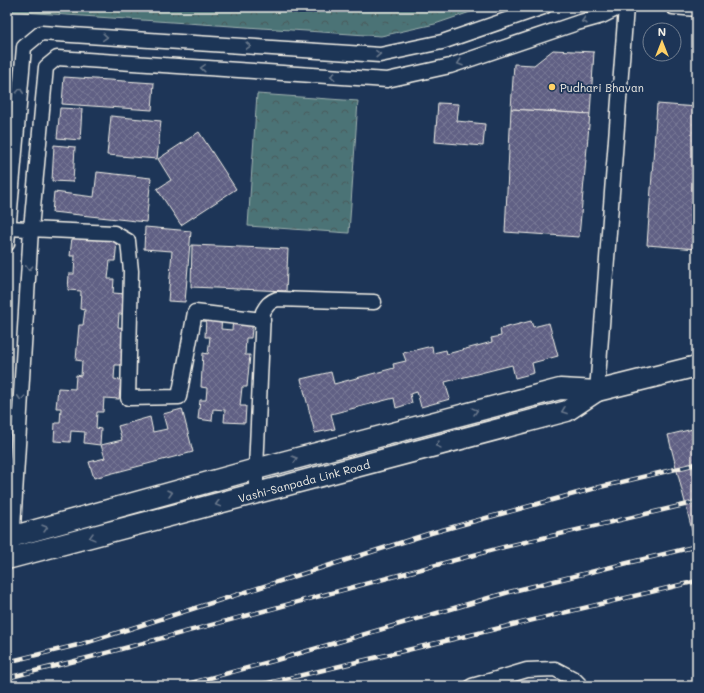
<svg xmlns="http://www.w3.org/2000/svg" width="704" height="693" font-family="Mali,sans-serif">
	<style>
		.park { fill: url(#park-crowns); stroke: #a0b2af }
		.building { fill: url(#building-cross-hatch); stroke: #f4f1e8 }
		.lines { fill: none; stroke-linecap: round; stroke-linejoin: round }
		.street-casing { stroke: #f4f1e8; stroke-width: 17 }
		.secondary-casing { stroke: #f4f1e8; stroke-width: 23 }
		.street { stroke: #1d3557; stroke-width: 14 }
		.secondary { stroke: #1d3557; stroke-width: 20 }
		.rail-casing { stroke: #f4f1e8; stroke-width: 4.5 }
		.rail { stroke: #1d3557; stroke-width: 3; stroke-dasharray: 9; stroke-linecap: butt }
		.oneway { stroke: #68778a }
		.poi-dot { fill: #ffd166; stroke: #1d3557; stroke-width: 1.5 }
		.labels { text-anchor: middle; dominant-baseline: central; stroke-width: 3.5; stroke-linejoin: round; paint-order: stroke }
		.poi-label { font-size: 11px; fill: #f4f1e8; stroke: #1d3557; text-anchor: start }
		.street-label { font-size: 11px; fill: #f4f1e8; stroke: #1d3557 }
	</style>
	<defs>
		<pattern id="park-crowns" width="20" height="18" patternUnits="userSpaceOnUse"><rect width="20" height="18" fill="#4b7376"/><path d="M2 6a3 3 0 1 1 6 0M12 15a3 3 0 1 1 6 0" fill="none" stroke="#4a5b5c"/></pattern>
		<pattern id="building-cross-hatch" width="8" height="8" patternUnits="userSpaceOnUse"><rect width="8" height="8" fill="#606184"/><path d="M0 0l8 8M0 8l8-8" fill="none" stroke="#777895"/></pattern>
	</defs>
	<rect width="100%" height="100%" fill="#1d3557"/>
	<filter id="ink" filterUnits="userSpaceOnUse"><feTurbulence type="fractalNoise" baseFrequency=".025" numOctaves="2"/><feDisplacementMap in="SourceGraphic" scale="8" xChannelSelector="R" yChannelSelector="G"/><feConvolveMatrix kernelMatrix="1 2 1 2 8 2 1 2 1" color-interpolation-filters="sRGB"/></filter>
	<g filter="url(#ink)">
		<g class="park">
			<path d="M7 7H485L435 24 381 36 7 11Z"/>
			<path d="M257 94 358 101 349 233 248 226Z"/>
		</g>
		<g class="building">
			<path d="M553 50 594 52 590 114 511 109 514 64 534 65Z"/>
			<path d="M64 77 154 83 152 110 62 104Z"/>
			<path d="M438 103 459 104 457 121 485 124 483 146 435 142Z"/>
			<path d="M657 104 697 107V249L647 245Z"/>
			<path d="M60 108 82 109 80 140 57 138Z"/>
			<path d="M511 109 590 114 579 237 505 232Z"/>
			<path d="M111 116 161 121 157 159 107 155Z"/>
			<path d="M199 132 236 189 181 225 157 189 171 180 158 159Z"/>
			<path d="M54 145 75 147 73 182 52 181Z"/>
			<path d="M97 172 151 178 146 222 52 212 54 192 94 197Z"/>
			<path d="M145 227 191 231 185 302 168 301 172 251 144 249Z"/>
			<path d="M72 237 117 241 115 261H110L108 279H114L113 293 126 294 125 314H119L118 327 125 328 123 365H115L114 379 121 380 119 399 104 398 103 412H97L96 428 101 429 100 445 84 443 85 432 71 431 70 442 54 441 55 423H60L61 408H56L58 388 75 389 76 375 81 376 82 361 76 360 79 325H83L85 310 80 309 81 291 68 290 69 274H74L75 256H70Z"/>
			<path d="M192 245 288 249 286 291 191 287Z"/>
			<path d="M206 316 222 317 221 329 232 330 233 318 253 320 251 338H246L245 355H250L247 387H242L240 406H246L245 423 224 422 225 410 213 409 212 421 198 419 200 400H206L207 388 201 387 203 353 208 354 210 337H205Z"/>
			<path d="M531 321 533 327 549 323 558 356 532 363 534 373 515 378 512 365 445 382 450 399 421 407 417 392 410 394 412 403 396 408 394 398 331 414 335 429 315 433 301 379 331 372 334 384 394 368 393 364 406 361 403 353 432 346 433 353 446 350 447 354 492 342 491 338 501 336 500 329Z"/>
			<path d="M182 409 193 452 94 478 89 462 105 458 101 445 122 440 118 426 150 417 153 432 167 429 163 414Z"/>
			<path d="M697 428V550L668 435Z"/>
		</g>
		<g class="lines">
			<defs>
				<g id="street">
					<path d="M673 7 697 9"/>
					<path d="M8 228 114 233 128 241 131 271 128 398 179 397 195 312 263 320"/>
					<path d="M7 244 24 47 41 33 380 55 442 42 544 7"/>
					<path d="M597 391 626 7"/>
					<path d="M256 494V469L263 312C267 305 269 302 277 299L374 302"/>
					<path d="M12 544 31 229 46 67 57 58 387 80 450 66 577 23 602 16 620 7"/>
					<path d="M472 686 527 670 555 669 574 679 581 686"/>
				</g>
				<g id="secondary">
					<path d="M7 538 256 469 560 389 597 391 697 366"/>
					<path id="s1" d="M7 559 567 411 597 391"/>
				</g>
			</defs>
			<use href="#street" class="street-casing"/>
			<use href="#secondary" class="secondary-casing"/>
			<use href="#street" class="street"/>
			<use href="#secondary" class="secondary"/>
			<defs>
				<g id="rail">
					<path d="M7 662 82 644 431 533 596 488 697 464"/>
					<path d="M7 678 91 657 504 547 697 502"/>
					<path d="M180 686 273 661 509 592 697 546"/>
					<path d="M256 686 697 581"/>
				</g>
			</defs>
			<use href="#rail" class="rail-casing"/>
			<use href="#rail" class="rail"/>
		</g>
		<defs><path id="oneway-chevron" d="M-2-3.5L2.5 0L-2 3.5" fill="none" stroke-width="1.6" stroke-linecap="round" stroke-linejoin="round"/></defs>
		<g class="oneway">
			<use href="#oneway-chevron" transform="translate(584 21) rotate(163)"/>
			<use href="#oneway-chevron" transform="translate(105 37) rotate(4)"/>
			<use href="#oneway-chevron" transform="translate(248 46) rotate(4)"/>
			<use href="#oneway-chevron" transform="translate(378 54) rotate(-2)"/>
			<use href="#oneway-chevron" transform="translate(460 63) rotate(161)"/>
			<use href="#oneway-chevron" transform="translate(203 68) rotate(-176)"/>
			<use href="#oneway-chevron" transform="translate(333 76) rotate(-176)"/>
			<use href="#oneway-chevron" transform="translate(20 91) rotate(-85)"/>
			<use href="#oneway-chevron" transform="translate(29 268) rotate(93)"/>
			<use href="#oneway-chevron" transform="translate(21 398) rotate(93)"/>
			<use href="#oneway-chevron" transform="translate(475 411) rotate(-15)"/>
			<use href="#oneway-chevron" transform="translate(564 411) rotate(160)"/>
			<use href="#oneway-chevron" transform="translate(438 445) rotate(165)"/>
			<use href="#oneway-chevron" transform="translate(295 459) rotate(-15)"/>
			<use href="#oneway-chevron" transform="translate(170 493) rotate(-16)"/>
			<use href="#oneway-chevron" transform="translate(218 504) rotate(165)"/>
			<use href="#oneway-chevron" transform="translate(45 528) rotate(-16)"/>
			<use href="#oneway-chevron" transform="translate(92 537) rotate(165)"/>
		</g>
	</g>
	<circle class="poi-dot" cx="552" cy="87" r="4"/>
	<g class="labels">
		<g class="poi-label">
			<text x="560" y="87">Pudhari Bhavan</text>
		</g>
		<g class="street-label">
			<text stroke="none"><textPath href="#s1" startOffset="307">Vashi-Sanpada Link Road</textPath></text>
		</g>
	</g>
	<rect width="704" height="693" fill="none" stroke="#1d3557" stroke-width="24"/>
	<rect x="12" y="12" width="680" height="669" fill="none" stroke="#f4f1e8" stroke-width="1.5" filter="url(#ink)"/>
	<g transform="translate(662 42)"><circle r="19" fill="#1d3557" stroke="#738091"/>
	<path d="M0-3L7 15L0 10L-7 15Z" fill="#ffd166"/>
	<text y="-6" font-size="11" font-weight="bold" text-anchor="middle" fill="#f4f1e8">N</text>
	</g>
</svg>
